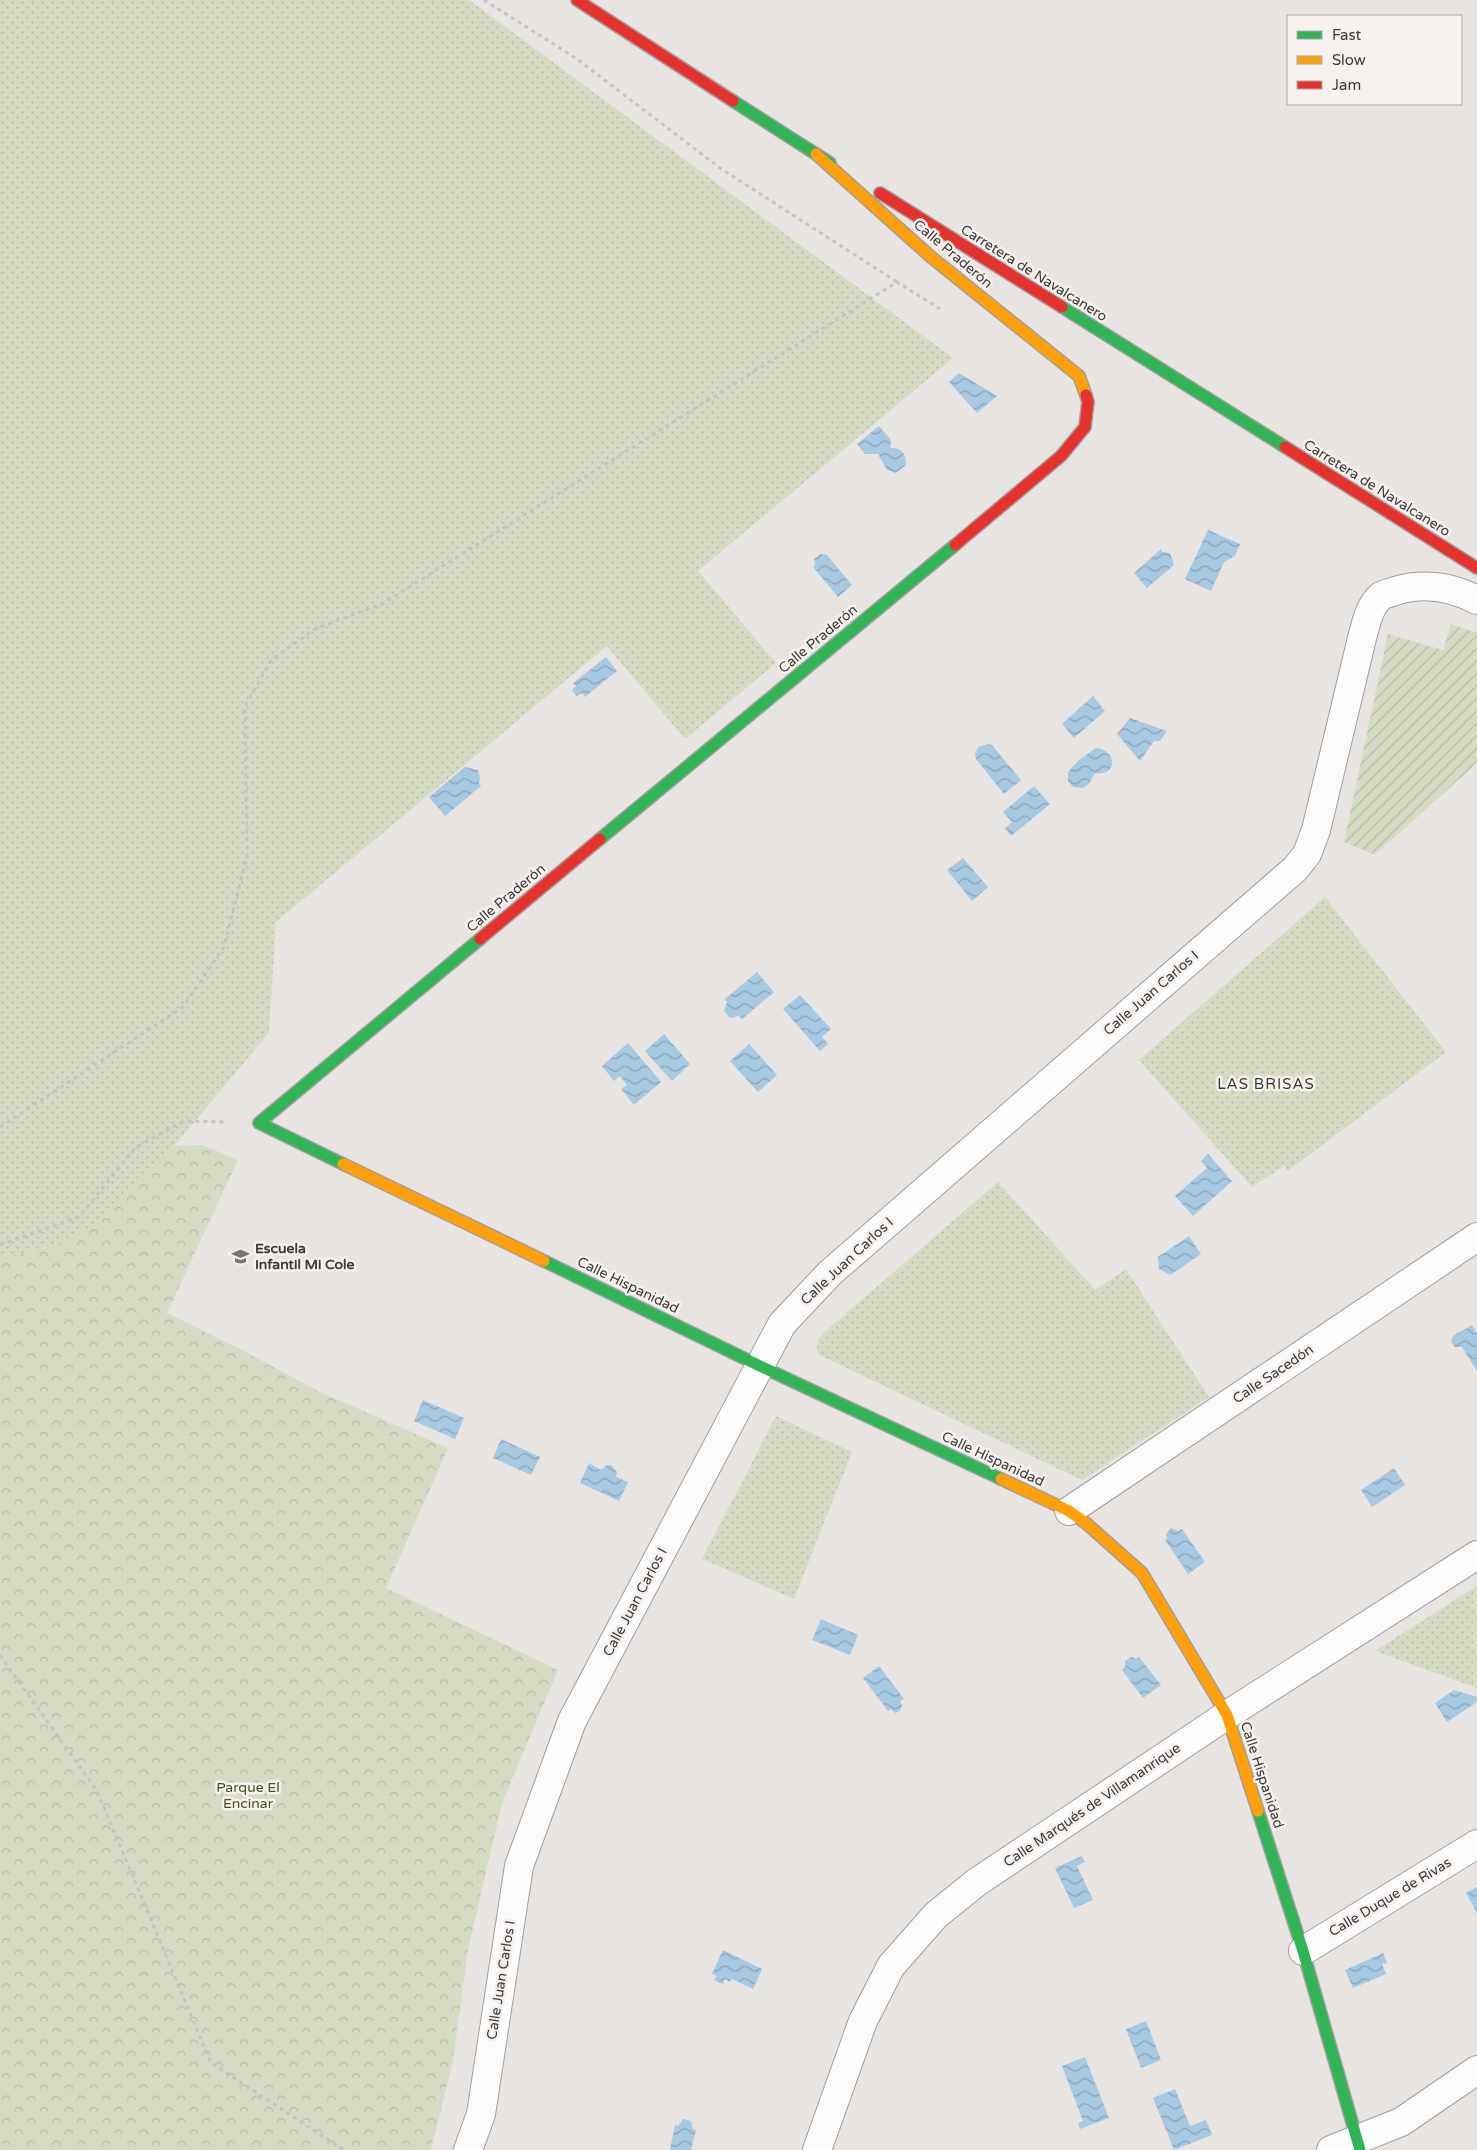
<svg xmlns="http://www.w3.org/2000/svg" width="1477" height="2150" font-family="'Varela Round',sans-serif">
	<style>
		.grass { fill: url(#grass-dots) }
		.park { fill: url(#park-crowns) }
		.garden { fill: url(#garden-furrows) }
		.water { fill: url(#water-waves) }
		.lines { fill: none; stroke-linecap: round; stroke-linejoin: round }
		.street-casing { stroke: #a19f9d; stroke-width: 30 }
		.fast-casing { stroke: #a19f9d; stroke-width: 14 }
		.slow-casing { stroke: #a19f9d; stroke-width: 14 }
		.jam-casing { stroke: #a19f9d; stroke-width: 14 }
		.path { stroke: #c6c5c4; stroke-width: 3; stroke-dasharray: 4 4; stroke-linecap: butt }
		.street { stroke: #fbfbfb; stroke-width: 28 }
		.fast { stroke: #30b455; stroke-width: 11 }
		.slow { stroke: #ff9f0a; stroke-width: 11 }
		.jam { stroke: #e5322d; stroke-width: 11 }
		.labels { text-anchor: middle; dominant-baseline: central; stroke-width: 5; stroke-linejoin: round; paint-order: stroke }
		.street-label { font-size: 14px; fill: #3c3a38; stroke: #f6f1ee }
		.poi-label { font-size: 14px; font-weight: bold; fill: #3c3a38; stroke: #f6f1ee; text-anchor: start }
		.park-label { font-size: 14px; fill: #475316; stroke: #f6f1ee }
		.neighbourhood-label { font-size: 15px; letter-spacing: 1px; fill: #3c3a38; stroke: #f6f1ee }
	</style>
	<defs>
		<pattern id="grass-dots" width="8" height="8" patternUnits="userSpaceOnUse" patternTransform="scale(1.25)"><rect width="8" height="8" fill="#d6dbc3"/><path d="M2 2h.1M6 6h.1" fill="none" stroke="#b9bda8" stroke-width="1.8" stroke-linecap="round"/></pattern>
		<pattern id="park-crowns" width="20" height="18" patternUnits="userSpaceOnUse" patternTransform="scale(1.25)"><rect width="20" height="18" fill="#d6dbc3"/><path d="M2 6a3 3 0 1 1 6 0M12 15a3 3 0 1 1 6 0" fill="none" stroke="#b9bda8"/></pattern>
		<pattern id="garden-furrows" width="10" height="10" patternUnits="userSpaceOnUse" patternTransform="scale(1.25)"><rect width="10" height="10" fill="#d6dbc3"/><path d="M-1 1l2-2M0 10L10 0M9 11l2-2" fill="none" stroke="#b9bda8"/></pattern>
		<pattern id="water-waves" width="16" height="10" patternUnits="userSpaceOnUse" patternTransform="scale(1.25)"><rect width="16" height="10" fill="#a7c9e2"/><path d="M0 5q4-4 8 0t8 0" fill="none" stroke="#89a4b8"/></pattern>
	</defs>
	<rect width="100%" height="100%" fill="#e7e4e2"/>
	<g class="grass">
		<path d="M0 0H469L953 358 698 571 776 663 685 739 607 646 276 922 269 1033 174 1146 146 1170 94 1225 51 1246 12 1256 0 1257Z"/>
		<path d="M1325 897 1446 1052 1288 1171 1284 1166 1252 1187 1139 1060Z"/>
		<path d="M998 1182 1095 1290 1126 1269 1209 1397 1082 1480 819 1355C816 1348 816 1342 821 1335Z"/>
		<path d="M776 1416 852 1452 794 1599 702 1559Z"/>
		<path d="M1477 1586V1688L1375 1651Z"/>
	</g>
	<path class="park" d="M203 1145 238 1160 167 1313 244 1351 320 1392 448 1448 386 1588 558 1670 502 1803 468 1949 453 2060 431 2150H0V1257L12 1256 51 1246 94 1225 146 1170 174 1146Z"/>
	<path class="garden" d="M1451 624 1477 633V763L1375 855 1344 842 1388 634 1443 650Z"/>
	<g class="water">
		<path d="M959 373 997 396 977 413 949 382Z"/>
		<path d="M879 426 891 440 890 448C901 447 907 454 906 465L896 473 887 470 878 454H865L857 444Z"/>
		<path d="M1208 530 1240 544 1235 556 1224 562 1211 591 1185 579Z"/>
		<path d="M1161 549 1162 552 1170 553 1174 565 1147 588 1134 573Z"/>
		<path d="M820 554 827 555 852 585 838 597 813 567 815 565 814 559Z"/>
		<path d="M606 657 617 671 585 697 582 693 576 696 572 690 576 686 573 683Z"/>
		<path d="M1093 696 1105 711 1074 738 1062 724Z"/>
		<path d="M1130 718 1167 731 1160 741H1154L1140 761 1117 734Z"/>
		<path d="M988 744 992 745 1021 780 1004 794 976 759 975 754 978 747Z"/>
		<path d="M1096 748C1108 748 1120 764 1106 772 1102 774 1098 773 1094 774L1089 784 1083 788 1073 787 1068 781V772L1079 760Z"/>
		<path d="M465 767 478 770 480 778 479 783 481 786 445 816 429 797Z"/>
		<path d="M1034 786 1050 804 1011 836 1005 828 1012 822 1003 812Z"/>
		<path d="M963 858 988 887 972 901 947 870Z"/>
		<path d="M757 972 774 992 742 1019 739 1016 730 1018 724 1011 727 1002 725 999Z"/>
		<path d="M800 995 831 1029 822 1037 828 1044 820 1051 783 1009Z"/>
		<path d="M664 1034 690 1064 672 1081 645 1051Z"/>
		<path d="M628 1043 661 1082 634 1105 621 1089 627 1085 620 1076 614 1081 602 1066Z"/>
		<path d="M749 1044 777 1075 758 1092 730 1061Z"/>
		<path d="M1208 1154 1232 1181 1193 1216 1175 1196 1207 1168 1201 1161Z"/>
		<path d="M1189 1236 1201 1254 1170 1275 1159 1269 1158 1257Z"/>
		<path d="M1472 1325 1477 1333V1371L1462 1347H1455L1451 1342 1453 1336Z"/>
		<path d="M423 1400 464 1418 455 1439 414 1421Z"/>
		<path d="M501 1439 540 1457 531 1475 493 1458Z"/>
		<path d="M589 1463 601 1470 607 1465H611L617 1472 616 1477 628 1482 619 1501 580 1483Z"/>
		<path d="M1394 1468 1405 1485 1372 1507 1361 1490Z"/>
		<path d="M1171 1528 1178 1531 1182 1529 1205 1562 1188 1574 1165 1540 1167 1539 1166 1534Z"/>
		<path d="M821 1619 858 1635 850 1655 812 1640Z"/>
		<path d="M1131 1657 1136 1659 1139 1657 1161 1685 1143 1698 1122 1670 1125 1667V1661Z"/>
		<path d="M879 1666 904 1699 900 1701 902 1706 900 1711 895 1713 891 1709 888 1711 863 1678Z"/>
		<path d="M1454 1690 1477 1697V1702L1447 1722 1435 1703Z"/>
		<path d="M1082 1856 1085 1862 1077 1866 1093 1900 1074 1908 1055 1868Z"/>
		<path d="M1477 1887V1913L1466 1893Z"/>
		<path d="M723 1950 762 1969 753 1989 732 1979 730 1982 725 1979 723 1984 714 1980 717 1976 712 1974Z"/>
		<path d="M1383 1953 1387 1963 1382 1964 1386 1974 1353 1988 1345 1970Z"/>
		<path d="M1146 2021 1161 2060 1141 2068 1126 2029Z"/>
		<path d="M1085 2057 1109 2118 1080 2129 1078 2123 1083 2121 1062 2066Z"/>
		<path d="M1175 2089 1190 2126 1206 2120 1212 2135 1174 2150 1153 2098Z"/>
		<path d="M683 2119 691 2121 693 2129 696 2130 691 2150H670L675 2125 678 2126Z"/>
	</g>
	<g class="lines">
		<defs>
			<g id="street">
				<path d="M1069 1511 1477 1237"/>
				<path d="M1303 1951 1477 1844"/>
				<path d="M468 2150 481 2114 519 1866 572 1721 782 1324 830 1273 1295 869 1307 854 1316 830 1362 638C1366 624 1369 606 1381 596 1384 594 1391 593 1395 591 1423 582 1452 587 1477 600"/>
				<path d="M817 2150 863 2021 891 1966 936 1915 977 1882 1227 1715 1477 1555"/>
				<path d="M1331 2150 1401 2122 1477 2070"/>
			</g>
			<g id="fast">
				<path d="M733 101 830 163"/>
				<path d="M1062 307 1285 447"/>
				<path d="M600 839 955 545"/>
				<path d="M343 1164 259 1123 480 939"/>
				<path d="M544 1261 760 1366 1001 1479"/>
				<path d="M1258 1811 1303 1951 1360 2150"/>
			</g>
			<g id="slow">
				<path d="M816 154 931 257 1079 376 1086 395"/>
				<path d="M343 1164 544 1261"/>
				<path d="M1001 1479 1069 1511 1087 1524 1142 1573 1227 1715 1258 1811"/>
			</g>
			<g id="jam">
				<path d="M577 0 733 101"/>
				<path d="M880 193 1062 307"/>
				<path d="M1285 447 1477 568"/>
				<path d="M955 545 1061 456 1085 427 1088 402 1086 395"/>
				<path d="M480 939 600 839"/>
			</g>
		</defs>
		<use href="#street" class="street-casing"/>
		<use href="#fast" class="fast-casing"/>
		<use href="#slow" class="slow-casing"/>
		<use href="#jam" class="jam-casing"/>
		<g class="path">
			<path d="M484 0 577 59 720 168 897 282"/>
			<path d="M0 1127 183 1007 224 947 247 856 245 707 271 660 315 629 382 604 897 282 940 309"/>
			<path d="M0 1245 79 1217 136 1147 184 1121 226 1122"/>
			<path d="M0 1655 97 1791 211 2063 344 2150"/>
		</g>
		<use href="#street" class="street"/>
		<use href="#fast" class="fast"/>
		<use href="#slow" class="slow"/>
		<use href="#jam" class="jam"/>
	</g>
	<defs>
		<symbol id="school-bare" viewBox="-9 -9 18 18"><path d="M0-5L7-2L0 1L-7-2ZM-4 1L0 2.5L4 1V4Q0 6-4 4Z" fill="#787674" stroke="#f6f1ee" stroke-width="2.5" paint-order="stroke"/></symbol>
	</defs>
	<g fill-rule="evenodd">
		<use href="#school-bare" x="228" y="1244" width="25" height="25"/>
	</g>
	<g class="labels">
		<g class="street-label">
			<text transform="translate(953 254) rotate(40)">Calle Praderón</text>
			<text transform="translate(1034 273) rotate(32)">Carretera de Navalcanero</text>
			<text transform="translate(1377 488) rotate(32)">Carretera de Navalcanero</text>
			<text transform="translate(818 639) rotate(-40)">Calle Praderón</text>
			<text transform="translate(506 898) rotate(-40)">Calle Praderón</text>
			<text transform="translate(1151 993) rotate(-41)">Calle Juan Carlos I</text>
			<text transform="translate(847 1261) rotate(-43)">Calle Juan Carlos I</text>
			<text transform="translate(628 1285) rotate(26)">Calle Hispanidad</text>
			<text transform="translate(1273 1374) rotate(-34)">Calle Sacedón</text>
			<text transform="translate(993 1459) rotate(25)">Calle Hispanidad</text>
			<text transform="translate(635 1602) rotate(-62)">Calle Juan Carlos I</text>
			<text transform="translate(1262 1775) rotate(72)">Calle Hispanidad</text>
			<text transform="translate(1092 1805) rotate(-34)">Calle Marqués de Villamanrique</text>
			<text transform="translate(1390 1897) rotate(-31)">Calle Duque de Rivas</text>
			<text transform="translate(501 1980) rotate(-81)">Calle Juan Carlos I</text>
		</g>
		<g class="poi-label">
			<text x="255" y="1248">Escuela<tspan x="255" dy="16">Infantil Mi Cole</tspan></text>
		</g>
		<g class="park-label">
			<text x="248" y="1787">Parque El<tspan x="248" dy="16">Encinar</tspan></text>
		</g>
		<g class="neighbourhood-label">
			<text x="1266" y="1084">LAS BRISAS</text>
		</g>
	</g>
	<rect x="1287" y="15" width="175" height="90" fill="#f6f1ee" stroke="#aca8a5"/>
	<rect x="1297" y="31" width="25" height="8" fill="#30b455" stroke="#aca8a5"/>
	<text x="1332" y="40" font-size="15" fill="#3c3a38">Fast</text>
	<rect x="1297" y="56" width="25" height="8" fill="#ff9f0a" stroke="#aca8a5"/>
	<text x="1332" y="65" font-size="15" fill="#3c3a38">Slow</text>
	<rect x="1297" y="81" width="25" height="8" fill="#e5322d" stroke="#aca8a5"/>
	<text x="1332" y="90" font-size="15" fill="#3c3a38">Jam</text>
</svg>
